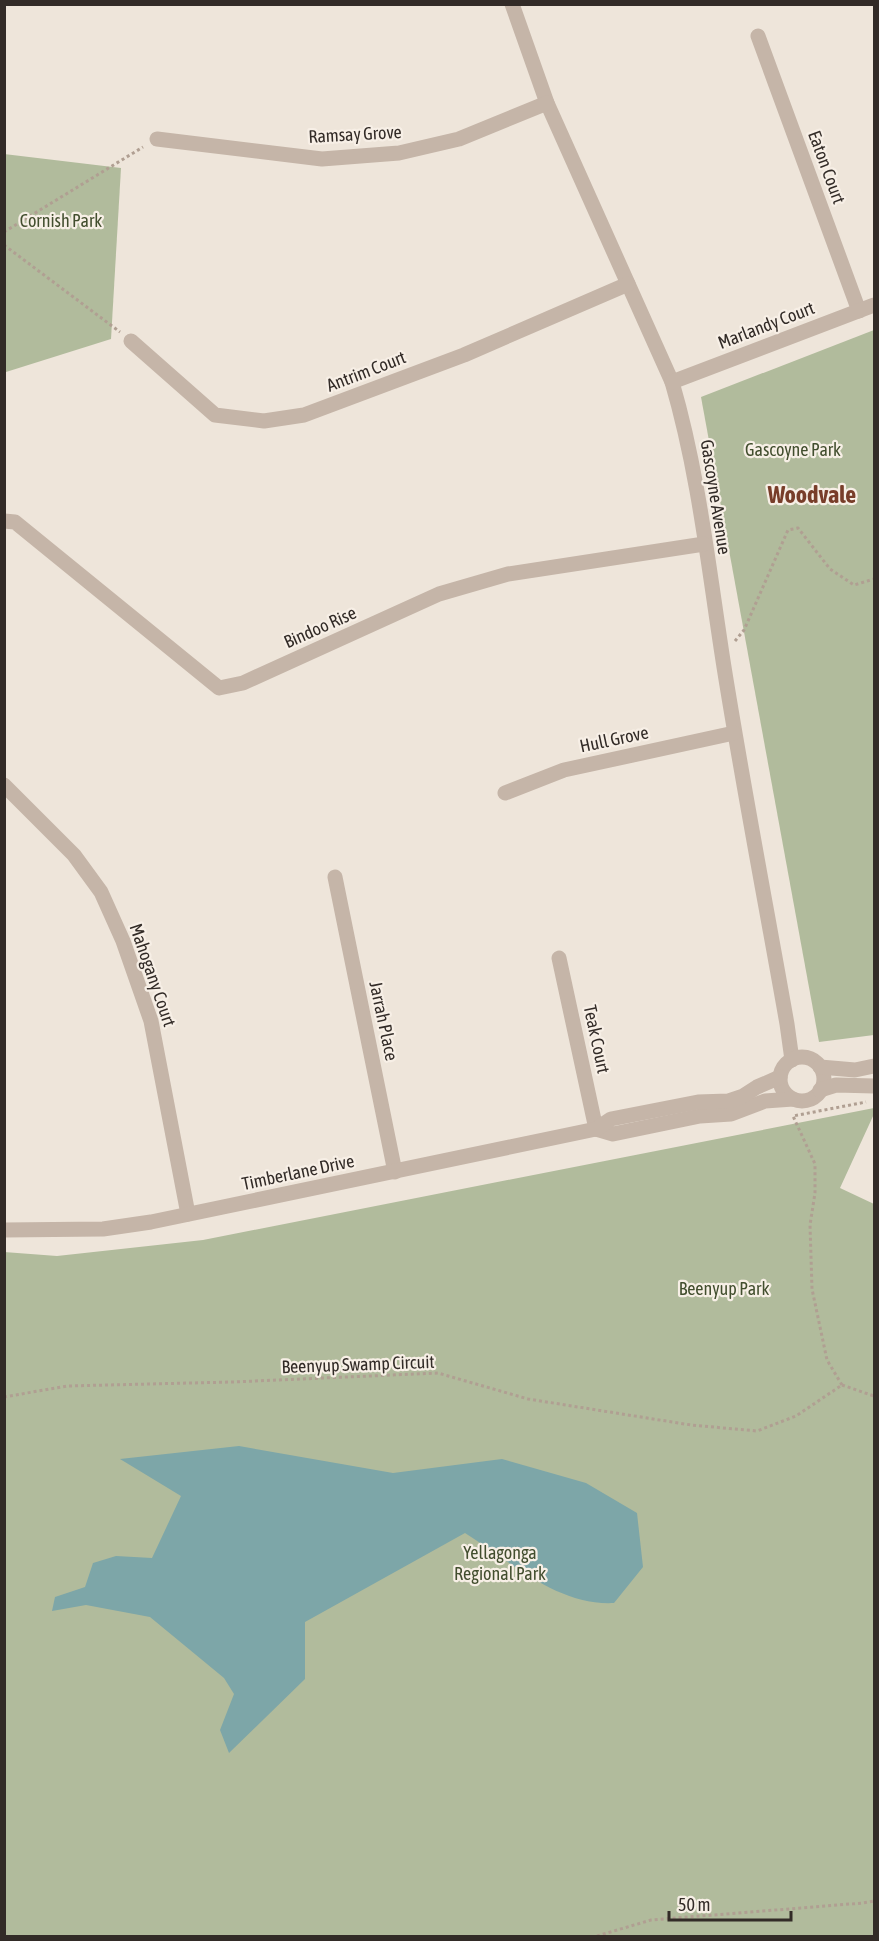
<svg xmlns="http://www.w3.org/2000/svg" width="879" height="1941" font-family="'Asap Condensed',sans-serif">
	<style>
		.green { fill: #b1bb9c }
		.water { fill: #7da6a8 }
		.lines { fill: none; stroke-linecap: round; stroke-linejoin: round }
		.path { stroke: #b09f92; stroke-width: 3; stroke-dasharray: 3 3; stroke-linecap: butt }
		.minor { stroke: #c5b5a8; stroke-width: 15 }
		.labels { text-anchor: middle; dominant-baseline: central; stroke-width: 4.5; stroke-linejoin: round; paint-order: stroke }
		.street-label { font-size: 18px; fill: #322b27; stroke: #f7efe6 }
		.park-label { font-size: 18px; fill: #424e2e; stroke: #f7efe6 }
		.district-label { font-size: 24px; font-weight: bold; fill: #783d29; stroke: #f7efe6 }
	</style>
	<rect width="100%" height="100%" fill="#eee5da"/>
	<g class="green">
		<path d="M4 154 121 168 111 339 6 372H4Z"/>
		<path d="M874 330V1035L819 1042 701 397Z"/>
		<path d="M874 1108V1114L840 1188 874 1204V1936H5L4 1252 57 1256 203 1240Z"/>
	</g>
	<path class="water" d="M239 1446 393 1473 502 1459 586 1483 637 1513 643 1567 614 1603C557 1606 510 1561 465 1533L305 1622V1679L229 1753 220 1730 234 1694 224 1678 150 1617 86 1605 52 1611 55 1597 85 1587 93 1563 116 1556 152 1558 181 1496 120 1459Z"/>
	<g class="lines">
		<g class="path">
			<path d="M4 232 143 147"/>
			<path d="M4 245 120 332"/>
			<path d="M735 641 744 630 788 530 798 528 830 569 854 585 874 579"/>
			<path d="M842 1385 827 1360 812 1289 810 1225 815 1193V1164L793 1116 866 1102"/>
			<path d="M842 1385 874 1396"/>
			<path d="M4 1397 67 1386 232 1382 438 1373 528 1399 691 1425 757 1431 796 1416 842 1385"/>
			<path d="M597 1936 651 1920 863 1903 874 1901"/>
		</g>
		<g class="minor">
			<path d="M512 4 547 103 672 382C699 474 709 572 724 667 743 786 766 905 787 1024L792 1060"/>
			<path d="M758 36 859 311"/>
			<path d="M157 139 322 159 399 153 459 139 547 103"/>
			<path d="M131 341 215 415 264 421 304 415 464 355 628 284"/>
			<path d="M672 382 874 305"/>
			<path d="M4 521 15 522 219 688 243 683 439 594 508 574 704 544"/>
			<path d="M4 785 74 855 101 892 123 941 151 1021 188 1214"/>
			<path d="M505 793 564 770 734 733"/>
			<path d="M335 877 395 1172"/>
			<path d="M559 958 596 1129"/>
			<circle cx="802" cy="1079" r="22"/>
			<path d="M820 1067 855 1070 874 1066"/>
			<path d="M820 1090 836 1085 874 1086"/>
			<path d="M596 1129 613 1134 700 1116 731 1114 765 1101 793 1099"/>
			<path d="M4 1230 103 1229 151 1222 596 1129 611 1119 698 1102 728 1101 743 1096 757 1087 780 1077"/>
		</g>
	</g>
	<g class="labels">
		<g class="street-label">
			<text transform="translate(355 134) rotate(-3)">Ramsay Grove</text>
			<text transform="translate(827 167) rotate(70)">Eaton Court</text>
			<text transform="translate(766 325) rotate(-21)">Marlandy Court</text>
			<text transform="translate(366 371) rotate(-21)">Antrim Court</text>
			<text transform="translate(716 497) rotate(81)">Gascoyne Avenue</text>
			<text transform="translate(320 627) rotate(-24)">Bindoo Rise</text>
			<text transform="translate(614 739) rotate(-12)">Hull Grove</text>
			<text transform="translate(153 975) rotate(71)">Mahogany Court</text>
			<text transform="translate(384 1021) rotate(78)">Jarrah Place</text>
			<text transform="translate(597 1039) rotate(78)">Teak Court</text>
			<text transform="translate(298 1172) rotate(-12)">Timberlane Drive</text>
			<text transform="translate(358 1364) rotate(-2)">Beenyup Swamp Circuit</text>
		</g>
		<g class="park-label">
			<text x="61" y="220">Cornish Park</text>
			<text x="793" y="449">Gascoyne Park</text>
			<text x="724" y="1288">Beenyup Park</text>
			<text x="500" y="1552">Yellagonga<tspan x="500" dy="21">Regional Park</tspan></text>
		</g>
		<g class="district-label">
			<text x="812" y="494">Woodvale</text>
		</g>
	</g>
	<rect width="879" height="1941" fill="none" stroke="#322b27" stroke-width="12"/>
	<path d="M669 1911v9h122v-9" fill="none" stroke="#322b27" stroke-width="3"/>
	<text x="678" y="1911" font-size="18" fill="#322b27" stroke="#f7efe6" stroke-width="4.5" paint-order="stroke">50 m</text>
</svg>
